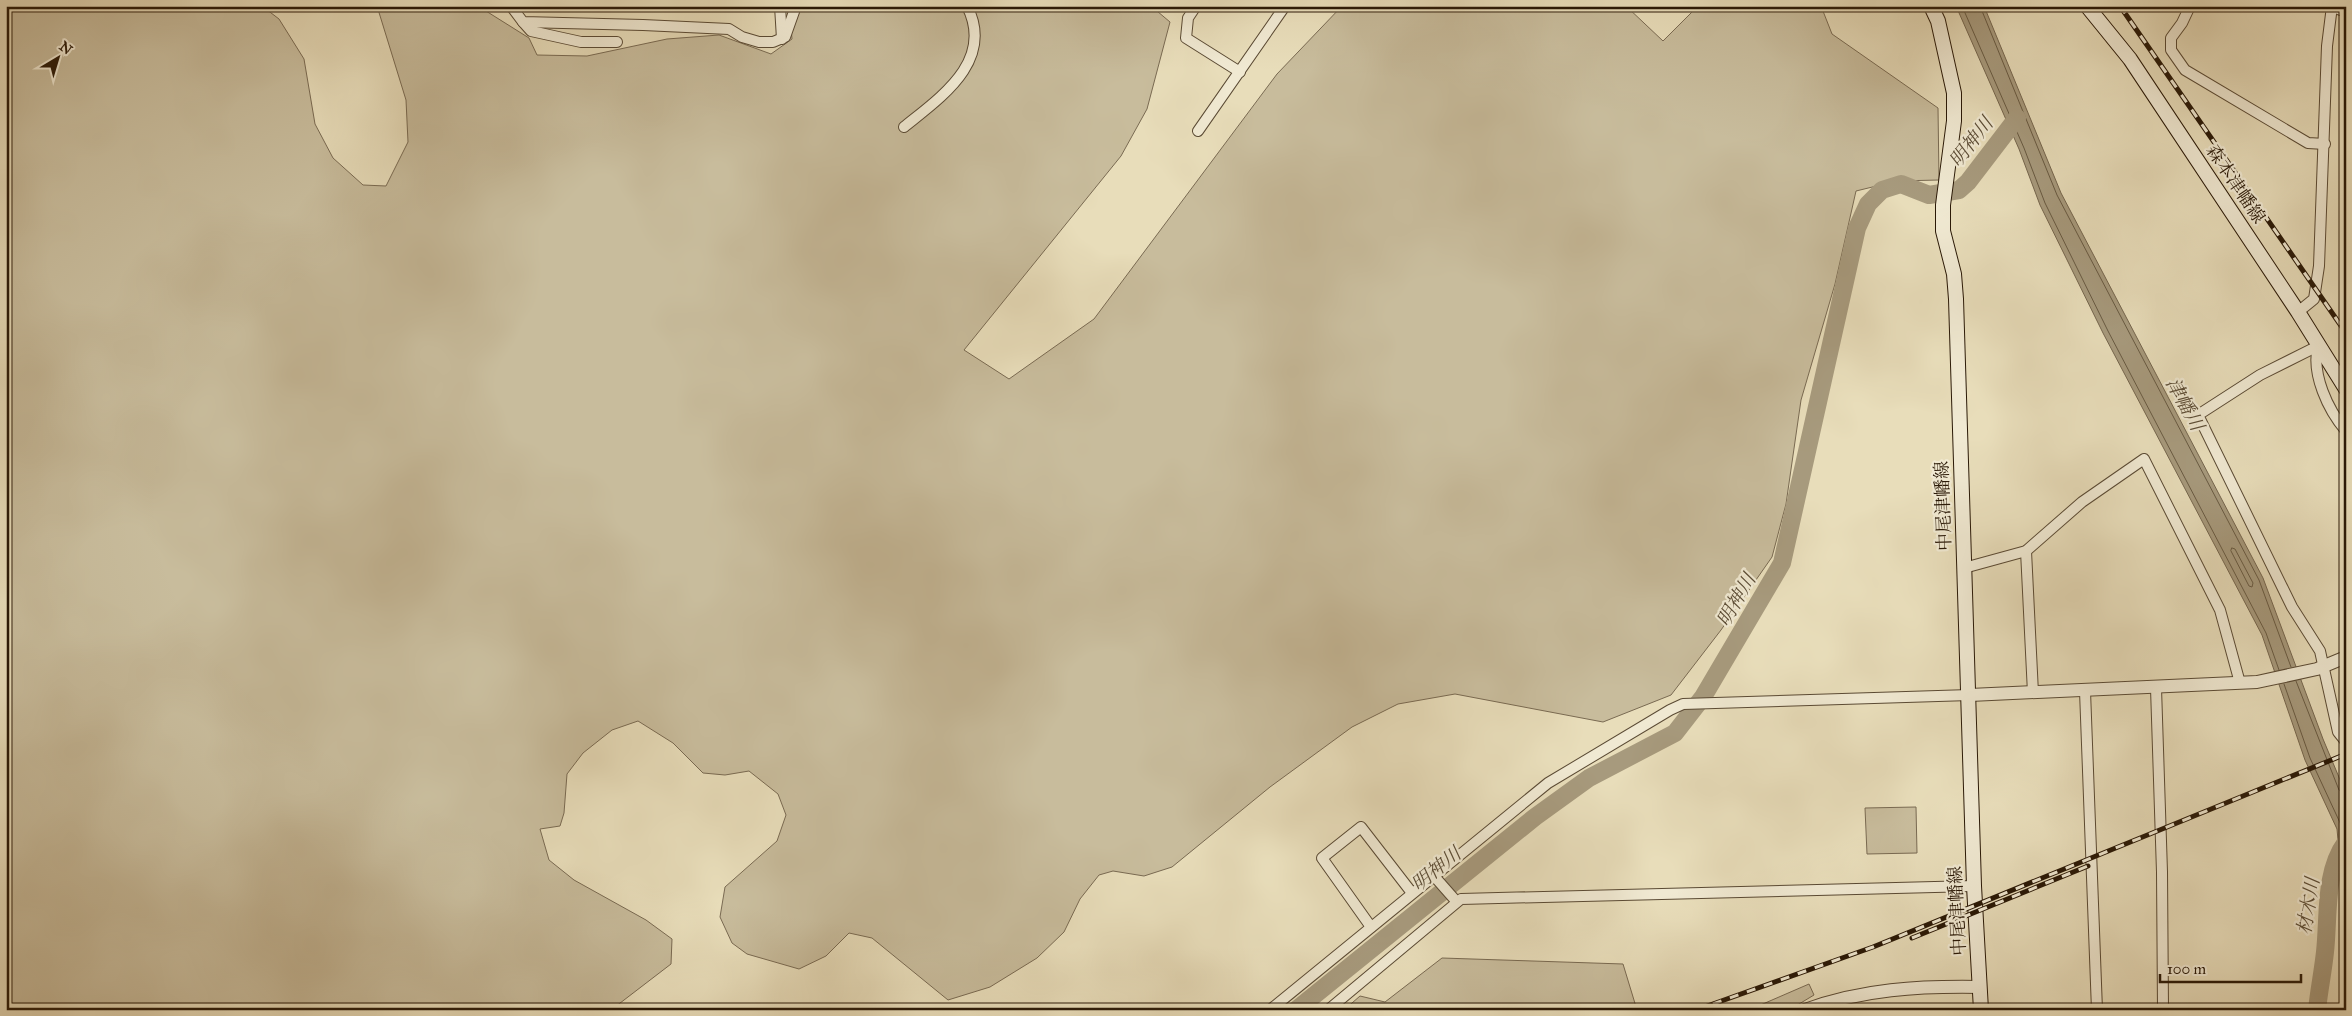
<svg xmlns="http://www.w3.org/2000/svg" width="2352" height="1016" font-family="'IM FELL Great Primer','Noto Serif JP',serif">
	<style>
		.green { fill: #c8bc9c; stroke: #796a52 }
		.water { fill: #a79a7d; stroke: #75664e }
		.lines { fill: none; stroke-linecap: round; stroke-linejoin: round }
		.shore { stroke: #685a42; stroke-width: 1 }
		.river { stroke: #a79a7d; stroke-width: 18 }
		.minor-casing { stroke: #5a4a34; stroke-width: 12 }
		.tertiary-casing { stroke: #5a4a34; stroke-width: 14 }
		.secondary-casing { stroke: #2a1907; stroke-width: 16 }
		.minor { stroke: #f0e9d2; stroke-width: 10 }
		.tertiary { stroke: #f0e9d2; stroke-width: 12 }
		.secondary { stroke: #f0e9d2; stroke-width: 14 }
		.rail-casing { stroke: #2a1907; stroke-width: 5 }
		.rail { stroke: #f0e9d2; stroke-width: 3; stroke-dasharray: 9; stroke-linecap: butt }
		.labels { text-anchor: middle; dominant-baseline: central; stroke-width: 4.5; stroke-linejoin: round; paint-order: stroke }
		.street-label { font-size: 18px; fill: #2a1907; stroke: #f0e9d2 }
		.water-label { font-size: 19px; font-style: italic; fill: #5c4d36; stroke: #f0e9d2 }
	</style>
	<rect width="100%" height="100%" fill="#e8ddba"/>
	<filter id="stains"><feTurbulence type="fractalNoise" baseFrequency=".004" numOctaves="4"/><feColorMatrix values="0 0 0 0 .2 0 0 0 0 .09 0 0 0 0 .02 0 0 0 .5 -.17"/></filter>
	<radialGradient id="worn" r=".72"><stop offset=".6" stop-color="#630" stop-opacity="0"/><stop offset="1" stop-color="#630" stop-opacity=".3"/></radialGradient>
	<g class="green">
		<path d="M6 6H262L279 19 304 59 315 124 333 158 363 185 386 186 408 142 406 100 377 6H478L529 38 537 55 587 56 667 39 719 35 771 54 792 39 789 6H1151L1170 22 1147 109 1121 156 964 350 1009 379 1094 319 1277 74 1342 6H1626L1663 41 1695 9 1694 6H1821L1832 34 1938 108 1939 180 1897 181 1856 191 1835 284 1801 400 1786 504 1772 557 1721 630 1671 695 1603 722 1455 694 1398 704 1352 727 1270 787 1172 867 1144 876 1113 871 1099 875 1080 899 1064 932 1037 958 990 987 948 1000 872 938 849 933 826 956 799 969 747 954 732 943 720 917 725 887 777 841 786 815 778 794 749 771 725 775 703 773 673 743 638 721 612 730 583 753 567 774 564 813 560 826 540 829 549 860 574 880 646 920 672 939 671 964 611 1010H6Z"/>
		<path d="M1916 807 1917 853 1867 854 1865 808Z"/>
		<path d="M1442 958 1623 964 1637 1010H1344L1360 996 1385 1002Z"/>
		<path d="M1809 984 1814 995 1789 1010H1749Z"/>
	</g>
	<path class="water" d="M1956 6H1984L2061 193 2263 578 2323 739 2346 794V847L2339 851 2337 829 2305 760 2262 635 2103 333 2040 205 2019 149Z"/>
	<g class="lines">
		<g class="shore">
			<path d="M1962 6 2024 148 2045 203 2108 331 2266 633 2279 670"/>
			<path d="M1980 6 2057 195 2259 580 2291 667"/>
			<path d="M2232 548 2235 549 2253 583 2252 587 2249 586 2231 551Z"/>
			<path d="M2296 681 2339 790 2346 794"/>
			<path d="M2284 684 2310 758 2342 827 2346 843"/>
		</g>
		<g class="river">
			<path d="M1296 1010 1535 817 1589 778 1675 733 1703 697 1782 563 1857 228 1868 204 1882 190 1901 184 1929 195 1959 190 1968 182 2017 118"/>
			<path d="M2317 1010C2319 990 2323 971 2325 952 2329 916 2324 872 2346 842"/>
		</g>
		<defs>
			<g id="minor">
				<path d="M511 6 523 22 643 25 729 29 742 37 759 42H773L785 37 796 6"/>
				<path d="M780 6 782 39"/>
				<path d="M1196 6 1188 18 1186 38 1240 72"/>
				<path d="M2190 6 2182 23 2171 38V50L2185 70 2308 143 2325 144"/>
				<path d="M523 22 531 31 581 42H617"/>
				<path d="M904 127C941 97 995 61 967 6"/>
				<path d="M1198 131 1285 6"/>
				<path d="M2298 312 2314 299 2319 266 2327 46 2332 6"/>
				<path d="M2318 346 2260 375 2198 415 2292 607 2320 651 2338 732 2346 742"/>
				<path d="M2318 346C2311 374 2328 410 2346 431"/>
				<path d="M2026 551 2033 693"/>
				<path d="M1964 568 2026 551 2082 502 2144 459 2220 610 2240 683"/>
				<path d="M2156 688 2162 872 2163 1010"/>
				<path d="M2085 691 2097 1010"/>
				<path d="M1434 876 1456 901"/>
				<path d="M1371 927 1322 858 1361 827 1412 893"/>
				<path d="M1270 1010 1548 783 1670 710 1683 704 1970 695"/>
				<path d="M1328 1010 1461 899 1974 886"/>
			</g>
			<g id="tertiary">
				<path d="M2333 6 2346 11"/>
				<path d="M1970 695 2257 682 2317 669 2346 657"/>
				<path d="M1805 1010C1862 989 1919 986 1980 987"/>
			</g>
			<g id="secondary">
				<path d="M1931 6 1938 21 1954 93V121L1943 205V231L1954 274 1956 299 1974 886 1981 1010"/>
				<path d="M2087 6 2130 59 2298 312 2346 389"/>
			</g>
		</defs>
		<use href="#minor" class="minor-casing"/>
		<use href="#tertiary" class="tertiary-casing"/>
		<use href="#secondary" class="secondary-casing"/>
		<use href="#minor" class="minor"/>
		<use href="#tertiary" class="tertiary"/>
		<use href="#secondary" class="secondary"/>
		<defs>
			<g id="rail">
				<path d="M2120 6 2346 333"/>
				<path d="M1912 938 2088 866"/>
				<path d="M1696 1010 1873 947 2346 754"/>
			</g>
		</defs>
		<use href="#rail" class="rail-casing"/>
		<use href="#rail" class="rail"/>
	</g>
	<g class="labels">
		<g class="street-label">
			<text transform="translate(2236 184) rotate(56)">森本津幡線</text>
			<text transform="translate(1943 506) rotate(-92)">中尾津幡線</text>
			<text transform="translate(1957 911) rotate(-93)">中尾津幡線</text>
		</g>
		<g class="water-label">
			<text transform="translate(1971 142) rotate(-52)">明神川</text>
			<text transform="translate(2185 404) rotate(61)">津幡川</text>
			<text transform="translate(1736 600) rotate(-60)">明神川</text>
			<text transform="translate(1436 869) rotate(-39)">明神川</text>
			<text transform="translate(2308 906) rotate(-81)">材木川</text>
		</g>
	</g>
	<rect width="2352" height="1016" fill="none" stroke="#e8ddba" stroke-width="25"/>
	<rect x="8" y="8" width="2337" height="1001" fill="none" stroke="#2a1907" stroke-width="2.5"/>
	<rect x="12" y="12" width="2327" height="991" fill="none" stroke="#2a1907"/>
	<g transform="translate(58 58) rotate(38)" stroke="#f0e9d2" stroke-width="4" paint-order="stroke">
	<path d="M0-4L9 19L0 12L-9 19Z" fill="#2a1907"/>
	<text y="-8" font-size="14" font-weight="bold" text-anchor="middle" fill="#2a1907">N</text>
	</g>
	<path d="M2160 974v8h141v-8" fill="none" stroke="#2a1907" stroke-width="2.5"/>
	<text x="2167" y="974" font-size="15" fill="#2a1907" stroke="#f0e9d2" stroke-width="4" paint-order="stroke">100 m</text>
	<rect width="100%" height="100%" filter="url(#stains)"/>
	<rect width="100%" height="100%" fill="url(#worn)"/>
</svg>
